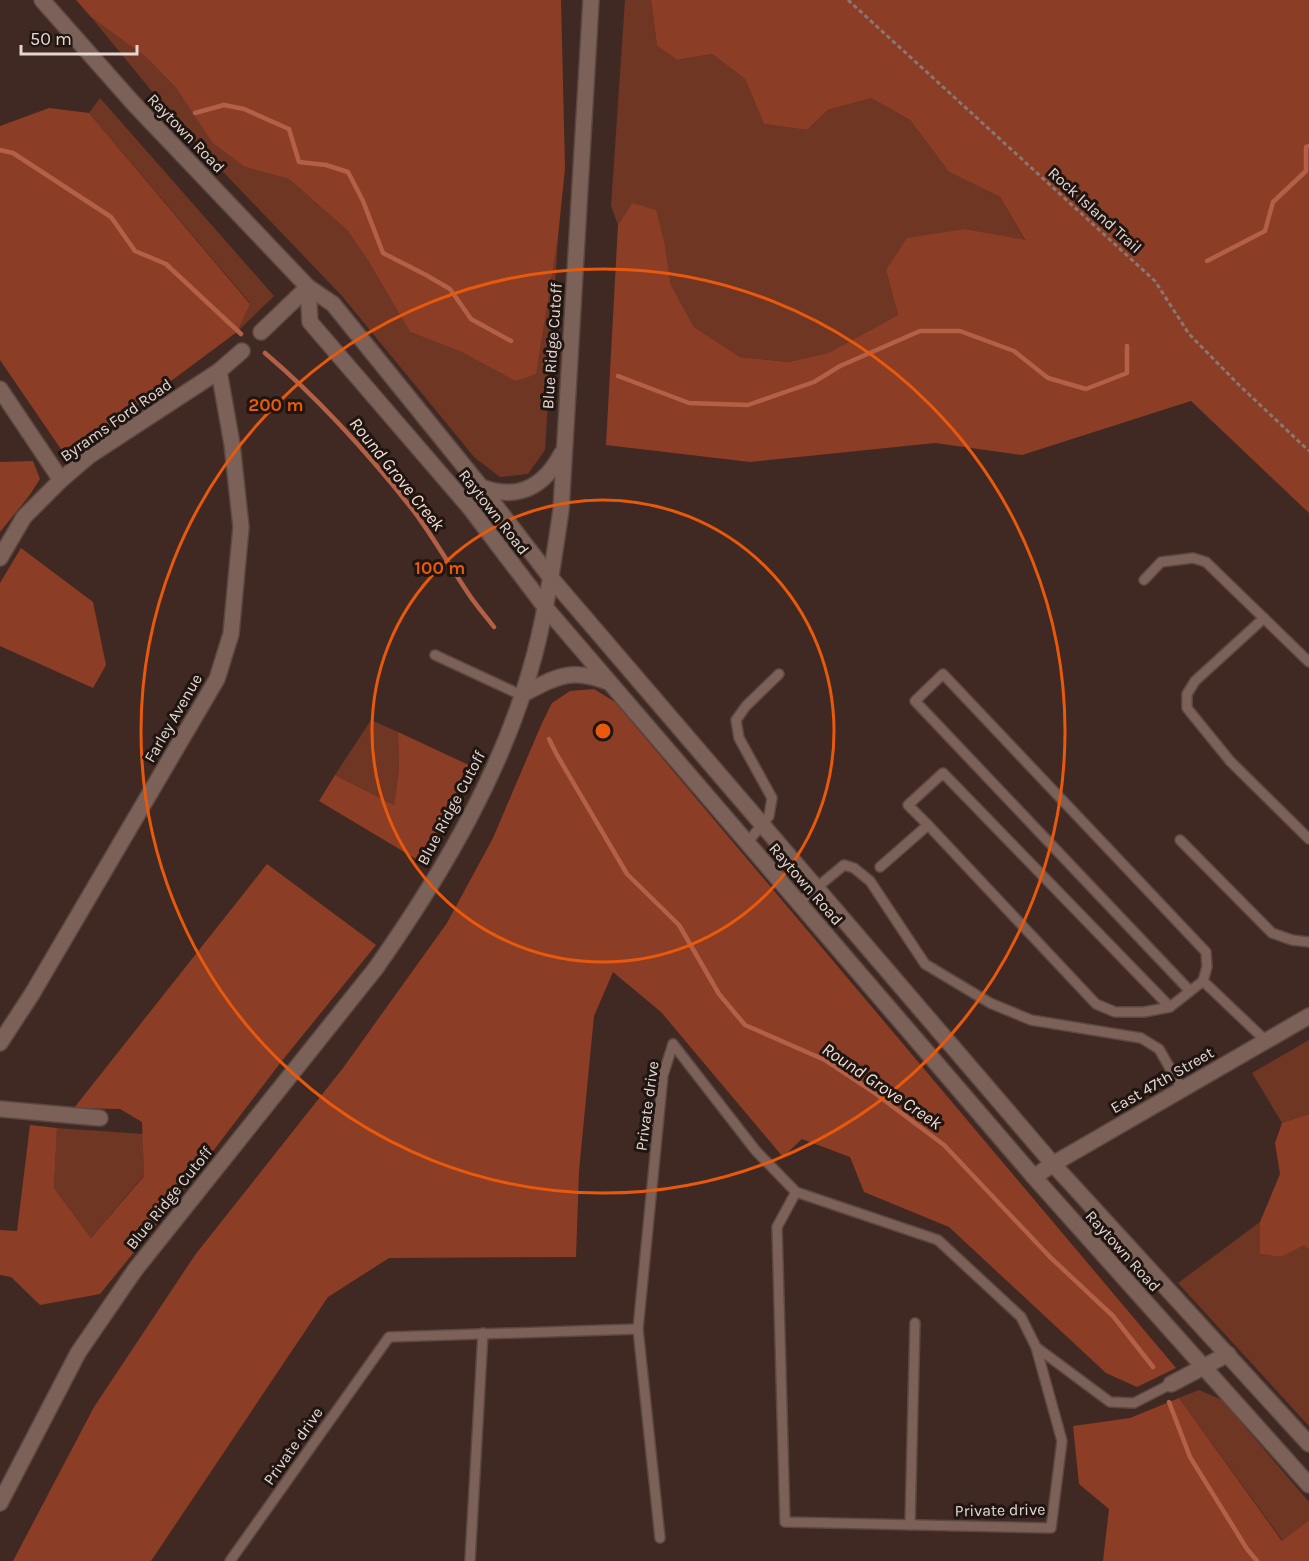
<svg xmlns="http://www.w3.org/2000/svg" width="1309" height="1561" font-family="Karla,sans-serif">
	<style>
		.green { fill: #703624 }
		.forest { fill: #8c3d25 }
		.lines { fill: none; stroke-linecap: round; stroke-linejoin: round }
		.stream { stroke: #b36047; stroke-width: 4.5 }
		.lane-casing { stroke: #5c4842; stroke-width: 12 }
		.street-casing { stroke: #5c4842; stroke-width: 18 }
		.secondary-casing { stroke: #5c4842; stroke-width: 18 }
		.path { stroke: #8a7771; stroke-width: 3; stroke-dasharray: 4.5 3; stroke-linecap: butt }
		.lane { stroke: #7c6158; stroke-width: 9 }
		.street { stroke: #7c6158; stroke-width: 15 }
		.secondary { stroke: #7c6158; stroke-width: 15 }
		.ring { fill: none; stroke: #e8590c; stroke-width: 3 }
		.labels { text-anchor: middle; dominant-baseline: central; stroke-width: 6; stroke-linejoin: round; paint-order: stroke }
		.street-label { font-size: 16px; fill: #e6d6d1; stroke: #1f1511 }
		.water-label { font-size: 18px; font-style: italic; fill: #f6ded6; stroke: #1f1511 }
		.centre { fill: #e8590c; stroke: #1f1511; stroke-width: 3 }
		.ring-label { font-size: 18px; text-anchor: middle; font-weight: bold; fill: #e8590c; stroke: #1f1511; stroke-width: 6; stroke-linejoin: round; paint-order: stroke }
	</style>
	<rect width="100%" height="100%" fill="#402922"/>
	<g class="green">
		<path d="M625 0H651L657 46 679 60 712 54 745 79 764 124 807 130 828 110 871 98 910 120 949 172 1000 197 1025 241 965 229 886 270 898 315 828 353 788 362 740 357 694 327 671 285 665 246 632 203 618 225 611 206Z"/>
		<path d="M91 17 147 58 176 88 214 143 245 167 289 179 347 230 367 259 410 332 464 353 548 294 558 237 545 450 528 474 500 477 475 458 342 296 186 133Z"/>
		<path d="M100 98 274 296 237 332 250 303 89 113Z"/>
		<path d="M371 720 398 732 399 769 394 805 335 775Z"/>
		<path d="M1309 1040V1114L1282 1123 1252 1073Z"/>
		<path d="M57 1128 143 1134 144 1175 91 1238 54 1188Z"/>
		<path d="M1260 1222V1254L1281 1257 1304 1244 1309 1250V1426L1178 1283Z"/>
		<path d="M1199 1390 1222 1400 1309 1502V1520L1283 1541 1179 1398Z"/>
	</g>
	<g class="forest">
		<path d="M76 0H561L565 168 558 237 536 374 516 381 464 353 410 332 367 259 347 230 289 179 245 167 213 143 176 88 147 58 91 17Z"/>
		<path d="M651 0H1309V513L1191 401 1022 455 935 443 750 462 606 445 618 225 632 203 656 210 665 246 671 285 694 327 740 357 788 362 828 353 898 315 886 270 907 238 965 229 1025 240 1000 197 949 172 910 120 871 98 828 110 807 130 764 124 745 79 712 54 678 60 657 46Z"/>
		<path d="M49 108 89 113 250 304 237 332 67 458 0 360V126Z"/>
		<path d="M33 461 40 479 29 496 0 532V462Z"/>
		<path d="M21 548 93 602 106 665 93 688 0 646V583Z"/>
		<path d="M594 689 615 702 1176 1368 1137 1387 1106 1373 949 1227 864 1192 850 1157 802 1139 783 1157 661 1012 613 972 594 1016 579 1171 576 1257 389 1258 328 1297 151 1561H13L94 1407 195 1255 343 1068 447 923 493 838 542 723 552 703 570 691Z"/>
		<path d="M398 732 471 766 444 829 426 865 319 801 335 775 394 805 399 769Z"/>
		<path d="M267 864 376 945 281 1062 165 1214 100 1294 40 1305 11 1277 0 1275V1230L17 1231 30 1125 57 1128 54 1188 91 1238 144 1176 142 1122 120 1109 74 1108Z"/>
		<path d="M1309 1114V1250L1304 1245 1281 1257 1260 1254V1222L1280 1174 1275 1143 1282 1123Z"/>
		<path d="M1179 1398 1282 1541 1309 1520V1561H1103L1109 1509 1079 1484 1073 1426 1130 1418Z"/>
	</g>
	<g class="lines">
		<g class="stream">
			<path d="M195 113 224 105 244 109 289 129 299 162 326 165 348 172 363 201 383 253 426 275 450 289 471 319 511 341"/>
			<path d="M0 150 13 153 111 217 135 251 166 264 241 334"/>
			<path d="M1207 261 1265 231 1273 202 1306 171V147L1309 146"/>
			<path d="M265 353C319 399 368 453 413 510 432 535 448 563 466 590 474 603 484 614 494 627"/>
			<path d="M618 376 689 403 748 405 814 382 840 366 920 331H960L1014 351 1048 378 1086 389 1127 373V346"/>
			<path d="M549 739 557 755 627 874 679 925 719 994 745 1025 825 1060 872 1091 944 1145 1050 1257 1113 1316 1153 1367"/>
			<path d="M1169 1402 1190 1457 1247 1549 1257 1561"/>
		</g>
		<defs>
			<g id="lane">
				<path d="M1144 580 1161 562 1193 558 1206 562 1309 662"/>
				<path d="M1264 618 1195 681 1187 694V708L1230 761 1309 839"/>
				<path d="M435 655 521 695"/>
				<path d="M928 825 908 805 943 773 1170 1007"/>
				<path d="M1180 840 1272 933 1292 940 1309 942"/>
				<path d="M747 843 769 816 772 798 739 738 736 720 746 706 779 674"/>
				<path d="M880 867 928 825 1096 1004 1115 1012H1144L1170 1007 1203 981 1266 1041"/>
				<path d="M798 903 844 865 854 868 870 881 925 964 990 1003 1031 1020 1141 1038 1159 1049 1182 1089"/>
				<path d="M1190 991 915 701 943 674 1206 952 1207 967 1203 981"/>
				<path d="M673 1044 756 1151 796 1192 938 1240 1021 1317 1036 1347 1110 1402 1134 1403 1171 1384"/>
				<path d="M796 1192 777 1227 785 1522 1051 1528 1062 1441 1036 1347"/>
				<path d="M910 1525 915 1323"/>
				<path d="M660 1538 638 1329 663 1075 673 1044"/>
				<path d="M230 1561 389 1337 638 1329"/>
				<path d="M470 1561 483 1333"/>
			</g>
			<g id="street">
				<path d="M261 332 308 287"/>
				<path d="M0 389 61 480"/>
				<path d="M0 558 24 517 61 480 89 456 219 371 242 351"/>
				<path d="M0 1043 32 994 217 679 231 634 241 527 232 444 219 371"/>
				<path d="M0 1109 100 1118"/>
				<path d="M1171 1384 1228 1354"/>
			</g>
			<g id="secondary">
				<path d="M42 0 134 104 308 287 333 304 481 487 551 578 1053 1164 1309 1444"/>
				<path d="M308 287 310 322 470 508 545 607 1034 1177 1309 1485"/>
				<path d="M481 487C518 501 544 487 562 453"/>
				<path d="M521 695C556 677 570 667 608 682"/>
				<path d="M1034 1177 1053 1164 1309 1016"/>
				<path d="M0 1503 78 1353 135 1270 376 968C444 871 505 768 535 653 547 606 554 558 561 510L591 0"/>
			</g>
		</defs>
		<use href="#lane" class="lane-casing"/>
		<use href="#street" class="street-casing"/>
		<use href="#secondary" class="secondary-casing"/>
		<path class="path" d="M848 0 1155 281 1189 334 1240 386 1309 451"/>
		<use href="#lane" class="lane"/>
		<use href="#street" class="street"/>
		<use href="#secondary" class="secondary"/>
	</g>
	<g class="ring">
		<circle cx="603" cy="731" r="231"/>
		<circle cx="603" cy="731" r="462"/>
	</g>
	<g class="labels">
		<g class="street-label">
			<text transform="translate(186 133) rotate(46)">Raytown Road</text>
			<text transform="translate(1095 210) rotate(42)">Rock Island Trail</text>
			<text transform="translate(552 346) rotate(-86)">Blue Ridge Cutoff</text>
			<text transform="translate(116 420) rotate(-35)">Byrams Ford Road</text>
			<text transform="translate(494 512) rotate(52)">Raytown Road</text>
			<text transform="translate(173 718) rotate(-60)">Farley Avenue</text>
			<text transform="translate(451 808) rotate(-62)">Blue Ridge Cutoff</text>
			<text transform="translate(806 884) rotate(49)">Raytown Road</text>
			<text transform="translate(1162 1080) rotate(-30)">East 47th Street</text>
			<text transform="translate(647 1106) rotate(-82)">Private drive</text>
			<text transform="translate(169 1198) rotate(-51)">Blue Ridge Cutoff</text>
			<text transform="translate(1123 1251) rotate(48)">Raytown Road</text>
			<text transform="translate(293 1446) rotate(-55)">Private drive</text>
			<text transform="translate(1000 1510) rotate(-1)">Private drive</text>
		</g>
		<g class="water-label">
			<text transform="translate(397 474) rotate(51)">Round Grove Creek</text>
			<text transform="translate(882 1086) rotate(34)">Round Grove Creek</text>
		</g>
	</g>
	<circle cx="603" cy="731" r="9" class="centre"/>
	<g class="ring-label">
		<text x="276" y="411">200 m</text>
		<text x="440" y="574">100 m</text>
	</g>
	<path d="M21 45v9h116v-9" fill="none" stroke="#e6d6d1" stroke-width="3"/>
	<text x="30" y="45" font-size="18" fill="#e6d6d1" stroke="#1f1511" stroke-width="4.5" paint-order="stroke">50 m</text>
</svg>
